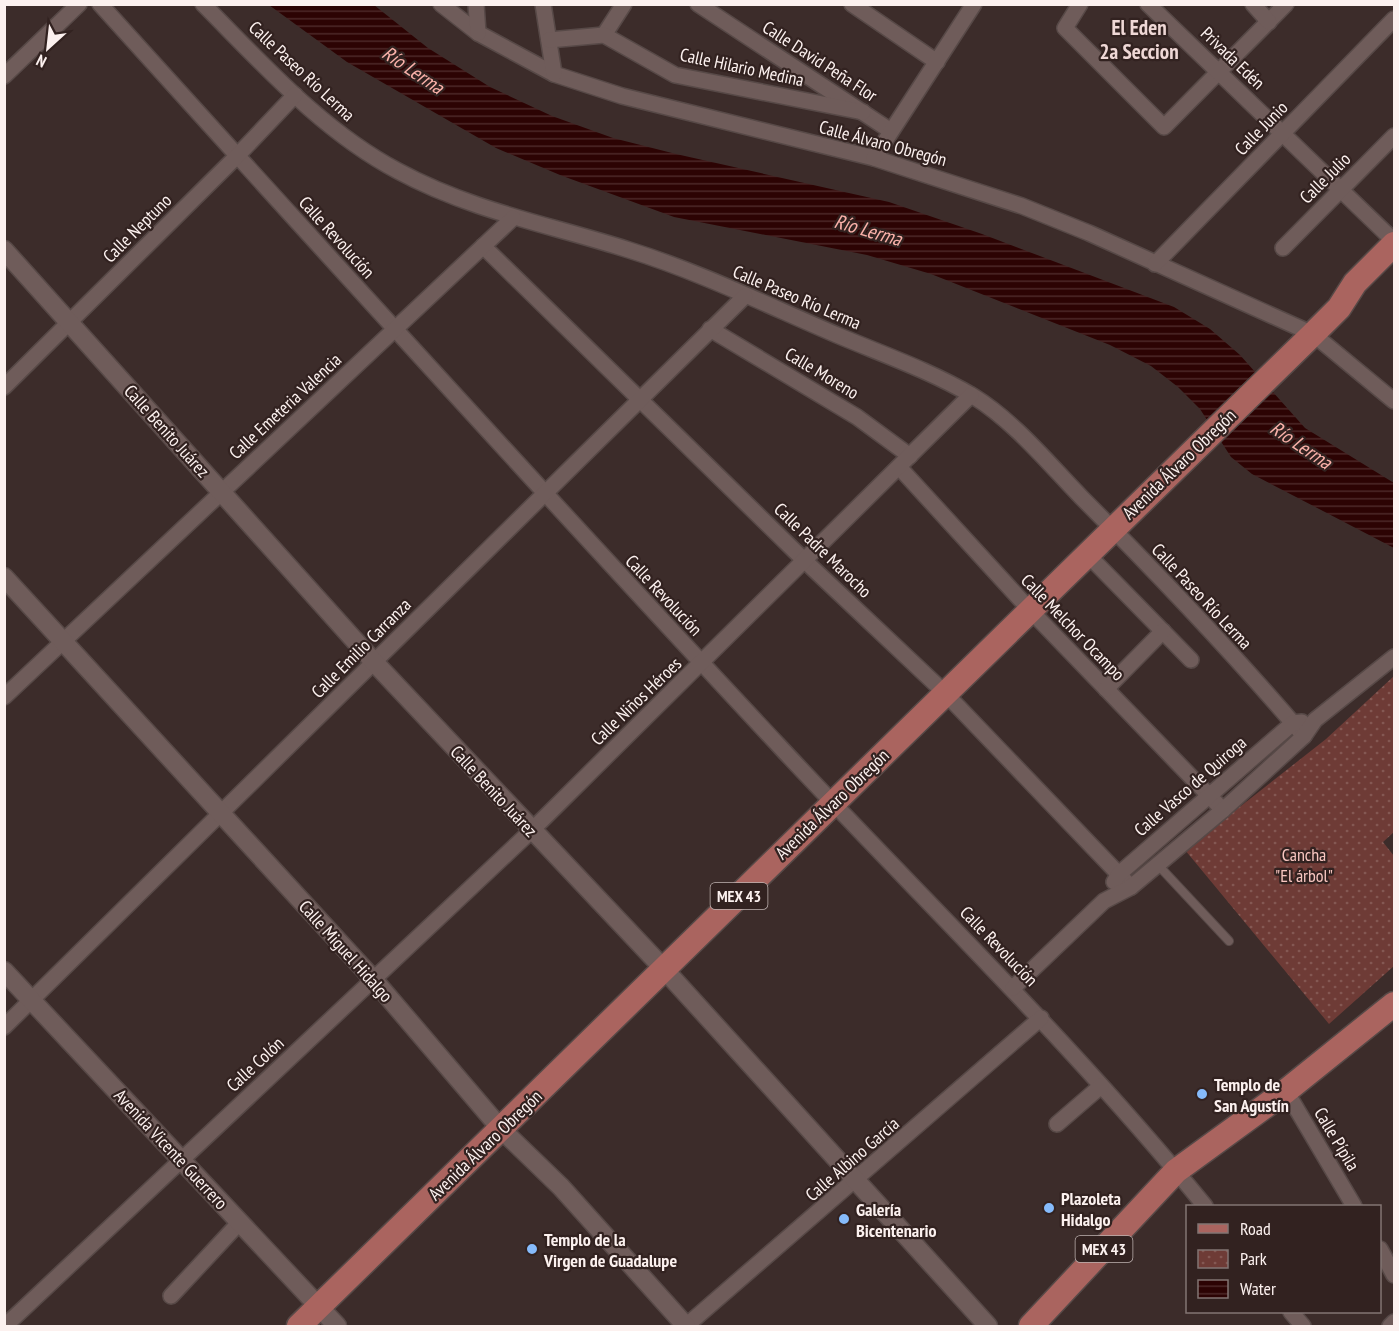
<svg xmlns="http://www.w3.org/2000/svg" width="1399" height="1331" font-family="'PT Sans Narrow',sans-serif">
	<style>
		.park { fill: url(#park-dots) }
		.water { fill: url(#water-rules) }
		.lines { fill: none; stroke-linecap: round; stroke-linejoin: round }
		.service-casing { stroke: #574947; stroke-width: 10 }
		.minor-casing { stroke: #574947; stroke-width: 18 }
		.tertiary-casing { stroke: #574947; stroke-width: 21 }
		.primary-casing { stroke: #574947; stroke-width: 27 }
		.service { stroke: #6f5c5a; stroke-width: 8 }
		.minor { stroke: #6f5c5a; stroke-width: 15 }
		.tertiary { stroke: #6f5c5a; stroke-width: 18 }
		.primary { stroke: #aa645f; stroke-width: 24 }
		.poi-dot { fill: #86bbfb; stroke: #322220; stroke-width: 2 }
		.labels { text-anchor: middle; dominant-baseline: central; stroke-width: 4.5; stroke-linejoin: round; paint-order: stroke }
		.shield { fill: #322220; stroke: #bfb3b1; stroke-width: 1.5 }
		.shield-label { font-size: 16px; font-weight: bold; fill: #fcf1ef }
		.street-label { font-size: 18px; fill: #fcf1ef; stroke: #322220 }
		.park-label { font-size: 18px; fill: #f8c6c0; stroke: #322220 }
		.poi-label { font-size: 18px; font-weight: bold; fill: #fcf1ef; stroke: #322220; text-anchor: start }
		.water-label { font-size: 20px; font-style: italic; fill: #fab1a9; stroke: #322220 }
		.quarter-label { font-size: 21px; font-weight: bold; fill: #efd8d6; stroke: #322220 }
	</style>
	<defs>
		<pattern id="park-dots" width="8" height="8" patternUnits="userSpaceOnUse" patternTransform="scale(1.5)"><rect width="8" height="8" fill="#6e3b36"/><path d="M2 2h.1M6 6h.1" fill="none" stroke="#845853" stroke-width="1.8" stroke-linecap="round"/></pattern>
		<pattern id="water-rules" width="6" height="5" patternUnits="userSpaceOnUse" patternTransform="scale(1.5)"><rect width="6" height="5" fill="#2c0303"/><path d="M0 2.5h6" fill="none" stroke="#4c2828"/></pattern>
	</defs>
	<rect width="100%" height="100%" fill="#3c2c2a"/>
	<path class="park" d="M1394 676V832L1383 842 1394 856V966L1329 1024 1185 850 1326 739Z"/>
	<path class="water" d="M269 5H374L428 48 490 87 552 116 613 138 676 154 889 202 982 234 1174 307 1210 329 1240 355 1305 428 1394 483V548L1252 474 1231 457 1200 409 1178 387 1151 366 1110 345 931 274 867 255 674 217 560 175 496 148 347 62Z"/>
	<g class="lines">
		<defs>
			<path id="service" d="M1158 865 1229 941"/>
			<g id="minor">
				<path d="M100 4C326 254 552 503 782 749 924 901 1074 1045 1205 1206"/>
				<path d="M203 4C263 64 322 131 398 171 472 211 551 225 629 250 700 272 769 306 837 335 882 354 931 371 973 396 1015 422 1048 463 1082 498 1158 574 1234 654 1304 736"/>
				<path d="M441 4 478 33 554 74 622 96 874 158 1022 206 1089 233 1313 334 1394 401"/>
				<path d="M476 4 478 33"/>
				<path d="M543 4 554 74"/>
				<path d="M698 4 891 131"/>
				<path d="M852 4 937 62"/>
				<path d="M1080 4 1065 28 1164 127 1286 4"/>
				<path d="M1148 4 1394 241"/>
				<path d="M1253 4 1269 22"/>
				<path d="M604 35 624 4"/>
				<path d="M549 40 604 35 675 75 863 112"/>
				<path d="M4 76 79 4"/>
				<path d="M874 158 974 4"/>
				<path d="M483 246 805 561 945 693 1131 887"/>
				<path d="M1283 248 1394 136"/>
				<path d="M1155 264 1394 19"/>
				<path d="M710 329 857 417 910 456"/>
				<path d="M4 387 237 156 295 95"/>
				<path d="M899 467 1030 610 1223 810"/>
				<path d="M1087 554 1191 660"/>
				<path d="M1106 689 1163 631"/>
				<path d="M4 697 513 218"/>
				<path d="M1114 882 1119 874 1293 723 1302 722"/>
				<path d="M1013 988 1104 901 1131 887 1223 810 1304 736 1315 720 1394 657"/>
				<path d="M4 1027 745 296"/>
				<path d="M1286 1091 1354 1206"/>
				<path d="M1057 1124 1101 1086"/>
				<path d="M1380 1249 1394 1275"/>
				<path d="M171 1296 239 1223"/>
				<path d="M1291 1312 1303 1326"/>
				<path d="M5 1326 531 831 971 395"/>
				<path d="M686 1326 1041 1018"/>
				<path d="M1390 1326 1394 1322"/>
			</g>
			<g id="tertiary">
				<path d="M4 250 374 662 664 969 988 1326"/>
				<path d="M4 577 373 979 501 1129 561 1187 686 1326"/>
				<path d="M4 971 337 1326"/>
			</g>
			<g id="primary">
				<path d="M299 1326 1313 334 1339 308 1355 283 1394 244"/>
				<path d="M1031 1326 1176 1171 1286 1091 1394 1004"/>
			</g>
		</defs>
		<use href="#service" class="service-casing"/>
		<use href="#minor" class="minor-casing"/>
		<use href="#tertiary" class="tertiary-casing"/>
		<use href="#primary" class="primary-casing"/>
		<use href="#service" class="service"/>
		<use href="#minor" class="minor"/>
		<use href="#tertiary" class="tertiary"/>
		<use href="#primary" class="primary"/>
	</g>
	<g class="poi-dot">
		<circle cx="1202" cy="1094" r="6"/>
		<circle cx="1049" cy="1208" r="6"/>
		<circle cx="844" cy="1219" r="6"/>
		<circle cx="532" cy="1249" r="6"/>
	</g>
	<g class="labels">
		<g class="shield">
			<rect x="710.5" y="883" width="57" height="26" rx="4.5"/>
			<rect x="1075.5" y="1236" width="57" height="26" rx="4.5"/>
		</g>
		<g class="shield-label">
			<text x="739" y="896">MEX 43</text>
			<text x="1104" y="1249">MEX 43</text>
		</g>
		<g class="street-label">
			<text transform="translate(1233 58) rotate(44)">Privada Edén</text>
			<text transform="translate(820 61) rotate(33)">Calle David Peña Flor</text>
			<text transform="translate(742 67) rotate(12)">Calle Hilario Medina</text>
			<text transform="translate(302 71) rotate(43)">Calle Paseo Río Lerma</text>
			<text transform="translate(1261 128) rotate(-46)">Calle Junio</text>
			<text transform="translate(883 143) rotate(15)">Calle Álvaro Obregón</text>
			<text transform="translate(1325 178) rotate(-45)">Calle Julio</text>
			<text transform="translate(137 228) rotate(-45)">Calle Neptuno</text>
			<text transform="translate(337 237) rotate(48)">Calle Revolución</text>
			<text transform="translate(797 297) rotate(23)">Calle Paseo Río Lerma</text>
			<text transform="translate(822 373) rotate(31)">Calle Moreno</text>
			<text transform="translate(285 406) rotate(-43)">Calle Emeteria Valencia</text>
			<text transform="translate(167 431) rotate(48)">Calle Benito Juárez</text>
			<text transform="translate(1179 464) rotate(-44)">Avenida Álvaro Obregón</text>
			<text transform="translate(823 550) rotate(44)">Calle Padre Marocho</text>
			<text transform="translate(664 595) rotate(47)">Calle Revolución</text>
			<text transform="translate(1202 596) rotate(47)">Calle Paseo Río Lerma</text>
			<text transform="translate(1073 627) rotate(46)">Calle Melchor Ocampo</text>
			<text transform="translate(361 648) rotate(-45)">Calle Emilio Carranza</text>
			<text transform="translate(636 701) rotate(-44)">Calle Niños Héroes</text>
			<text transform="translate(1190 786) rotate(-41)">Calle Vasco de Quiroga</text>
			<text transform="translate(494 791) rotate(47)">Calle Benito Juárez</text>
			<text transform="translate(832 804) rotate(-44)">Avenida Álvaro Obregón</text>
			<text transform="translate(999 946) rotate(46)">Calle Revolución</text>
			<text transform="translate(346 951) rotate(48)">Calle Miguel Hidalgo</text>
			<text transform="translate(255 1064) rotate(-43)">Calle Colón</text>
			<text transform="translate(1337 1139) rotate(59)">Calle Pípila</text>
			<text transform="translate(485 1145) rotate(-44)">Avenida Álvaro Obregón</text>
			<text transform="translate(171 1149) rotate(47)">Avenida Vicente Guerrero</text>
			<text transform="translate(852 1159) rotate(-41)">Calle Albino García</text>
		</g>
		<g class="park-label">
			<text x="1304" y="854">Cancha<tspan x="1304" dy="21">"El árbol"</tspan></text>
		</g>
		<g class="poi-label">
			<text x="1214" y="1084">Templo de<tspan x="1214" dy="21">San Agustín</tspan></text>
			<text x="1061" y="1198">Plazoleta<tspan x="1061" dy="21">Hidalgo</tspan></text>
			<text x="856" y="1209">Galería<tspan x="856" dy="21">Bicentenario</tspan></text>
			<text x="544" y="1239">Templo de la<tspan x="544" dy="21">Virgen de Guadalupe</tspan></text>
		</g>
		<g class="water-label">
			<text transform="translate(413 70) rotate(34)">Río Lerma</text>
			<text transform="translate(868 230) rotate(16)">Río Lerma</text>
			<text transform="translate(1301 445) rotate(34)">Río Lerma</text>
		</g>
		<g class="quarter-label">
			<text x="1139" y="27">El Eden<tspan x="1139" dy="24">2a Seccion</tspan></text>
		</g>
	</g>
	<rect width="1399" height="1331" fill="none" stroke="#fcf1ef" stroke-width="12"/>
	<rect x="1186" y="1205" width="195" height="108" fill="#322220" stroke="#837573" stroke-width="1.5"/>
	<rect x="1198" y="1224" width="30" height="9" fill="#aa645f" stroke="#837573" stroke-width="1.5"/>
	<text x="1240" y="1235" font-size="18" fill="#fcf1ef">Road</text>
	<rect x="1198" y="1250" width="30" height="18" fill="url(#park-dots)" stroke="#837573" stroke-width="1.5"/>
	<text x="1240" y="1265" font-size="18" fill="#fcf1ef">Park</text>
	<rect x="1198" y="1280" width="30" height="18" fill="url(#water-rules)" stroke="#837573" stroke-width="1.5"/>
	<text x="1240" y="1295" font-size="18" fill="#fcf1ef">Water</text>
	<g transform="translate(48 48) rotate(207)" stroke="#322220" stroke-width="4.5" paint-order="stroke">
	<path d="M0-4.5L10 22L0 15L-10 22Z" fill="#fcf1ef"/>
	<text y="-9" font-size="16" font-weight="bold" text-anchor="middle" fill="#fcf1ef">N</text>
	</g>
</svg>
